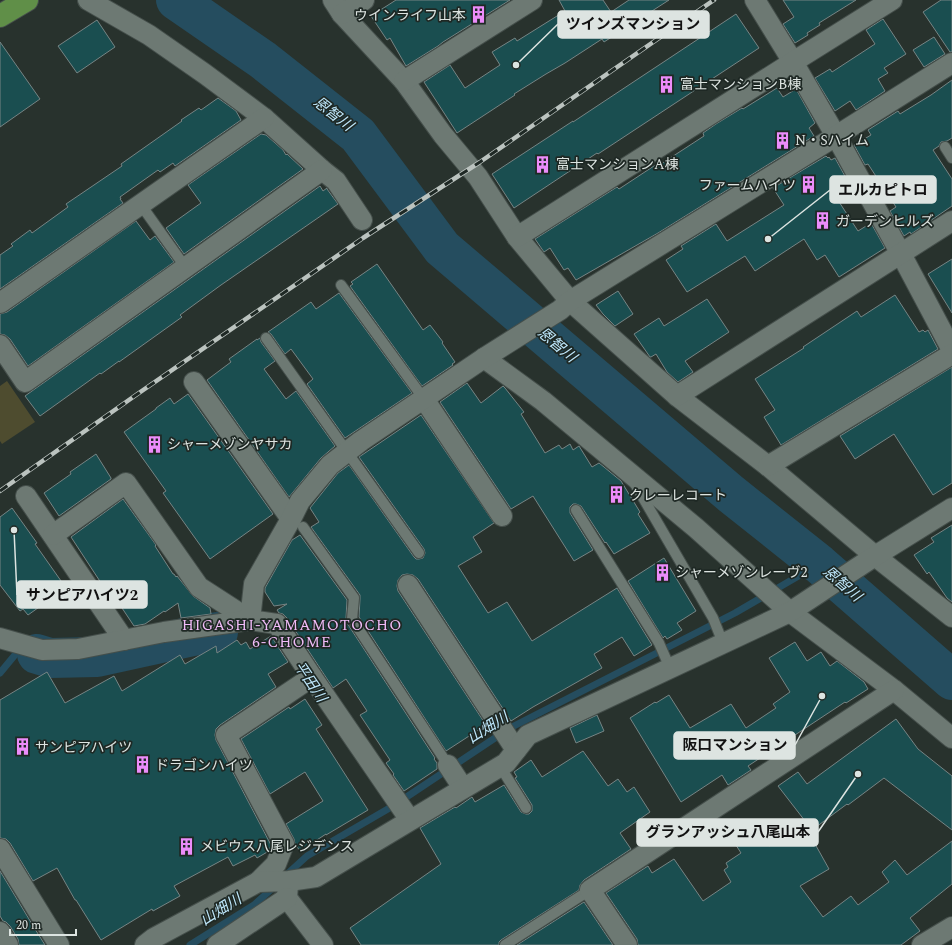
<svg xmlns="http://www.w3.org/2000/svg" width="952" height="945" font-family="Spectral,'Noto Sans JP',serif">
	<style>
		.green { fill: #4e4c2f }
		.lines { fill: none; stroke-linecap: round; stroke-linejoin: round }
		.stream { stroke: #254d5f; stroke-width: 7 }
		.river { stroke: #254d5f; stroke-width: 40 }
		.building { fill: #1a4e50; stroke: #768484 }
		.service-casing { stroke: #454f4b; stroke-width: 12 }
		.minor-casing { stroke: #454f4b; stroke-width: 22 }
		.primary-casing { stroke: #454f4b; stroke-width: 24 }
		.service { stroke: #6d7973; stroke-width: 10 }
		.minor { stroke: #6d7973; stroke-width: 20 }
		.primary { stroke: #608f48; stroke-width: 22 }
		.rail-casing { stroke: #bbc3bf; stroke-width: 4.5 }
		.rail { stroke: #1e2824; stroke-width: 3; stroke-dasharray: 9; stroke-linecap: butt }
		.labels { text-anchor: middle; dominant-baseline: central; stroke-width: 3.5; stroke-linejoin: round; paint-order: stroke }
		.poi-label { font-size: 14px; fill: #dde4e1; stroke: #1e2824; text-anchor: start }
		.water-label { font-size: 15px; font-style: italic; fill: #bfe8fc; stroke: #1e2824 }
		.neighbourhood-label { font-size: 15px; letter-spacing: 1px; fill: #f1bbf8; stroke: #1e2824 }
		.leader { fill: none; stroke: #dde4e1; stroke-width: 1.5 }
		.callout-dot { fill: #dde4e1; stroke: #1e2824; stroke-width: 1.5 }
		.callout { fill: #dde4e1; stroke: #dde4e1; stroke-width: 1.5 }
		.callout-label { font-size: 15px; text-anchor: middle; font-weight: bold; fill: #111 }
	</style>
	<rect width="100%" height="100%" fill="#28322d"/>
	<path class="green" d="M7 381 35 422 2 444 0 441V386Z"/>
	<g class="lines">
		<g class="stream">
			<path d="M0 673 19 650 14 649"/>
			<path d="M285 876 307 856 393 806 510 728 735 613 819 564"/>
			<path d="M190 945 254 905 275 886"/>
		</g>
		<g class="river">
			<path d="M176 0 263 60 358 135 442 248 731 494 819 564 952 680"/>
			<path d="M37 654 50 658 97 657 193 636 218 632"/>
		</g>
	</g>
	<g class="building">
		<path d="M396 0H510L443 42 438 46 406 66 390 38 387 40 371 16Z"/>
		<path d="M559 0H603L611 12 629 0H669L604 42 602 39 565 63 546 74 514 94 515 95 457 133 424 82 450 65 465 88 500 65 492 52 515 38 517 41 565 11Z"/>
		<path d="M783 0H856L819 23 820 25 807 33 808 35 795 43 783 24 794 17Z"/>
		<path d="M941 0H952V52H950L923 12Z"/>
		<path d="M736 14 759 48 598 154 597 153 514 208 492 174 573 121V122Z"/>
		<path d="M883 19 906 54 884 68 888 73 878 79 885 91 856 110 850 101 835 111 815 78 830 69 832 72 875 44 866 30Z"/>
		<path d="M97 20 115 47 77 73 58 46Z"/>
		<path d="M934 37 945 54 924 67 913 50Z"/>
		<path d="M0 42 40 99 0 127Z"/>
		<path d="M952 80V138L947 141 941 142 939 146 933 150 952 179V206L911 234 910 232 904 236 890 211 896 207 868 164 865 165 854 145 871 135 868 130 898 111 900 114 931 95Z"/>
		<path d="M777 88 783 97 796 89 815 123 809 128 814 136 658 233 576 280 568 268 564 270 550 248 544 252 535 239 617 187 619 189 660 162 661 164 704 136 703 133 716 124 742 108 743 109Z"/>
		<path d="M218 98 236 111 241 120 175 166 173 163 160 172 158 170 120 197 121 199H120L123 203 0 289V255L13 246 11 244 30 230 32 233 68 207 66 204 122 166 121 164 182 121 181 120 199 108 201 110Z"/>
		<path d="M261 134 266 135 283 150 286 155 287 154 303 169 184 254 166 228 201 203 188 185Z"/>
		<path d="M826 156 828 158 829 157 831 160 835 158 846 178 830 188 858 231 871 223 885 248 839 277 825 255 817 260 804 239 755 271 745 256 687 292 666 260 683 249 681 246 716 224 727 241 784 205 773 188Z"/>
		<path d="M320 186 323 191 327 188V189L338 204 221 285 180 315 182 317 119 362V361L101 374 100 373 40 416 25 396Z"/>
		<path d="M136 221 150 240 155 236 174 262 28 366 10 339 5 335 0 334V314L7 312Z"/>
		<path d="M952 259V313L928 274Z"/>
		<path d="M377 264 423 330 430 325 443 342 442 343 455 362 452 364 453 365 422 386 350 286 353 284 351 282Z"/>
		<path d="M618 291 633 314 615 326 603 314 596 305Z"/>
		<path d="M339 293 412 393 345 438 307 384 313 379 291 349 285 354 271 334 268 332 311 302 316 309Z"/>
		<path d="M895 295 919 332 923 330 925 332 928 330 938 349 781 445 764 417 775 410 755 379 804 348 803 347 857 311 861 317Z"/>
		<path d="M707 299 729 332 685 361 693 372 678 382 667 372 656 354 651 357H650L634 334 659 318 664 326Z"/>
		<path d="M260 338 261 342 275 361 264 369 286 399 296 391 335 446 321 458 289 497 207 380 231 362 229 359 257 339V340Z"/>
		<path d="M952 367V483L933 495 894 434 855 459 840 436Z"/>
		<path d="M467 383 481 403 503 386 505 388 524 412 521 414 545 453 559 445 562 449 570 444 573 450 579 446 592 467 599 463 604 467 621 481 640 512 638 514 650 533 614 554 606 542 605 543 581 506 576 504H573L570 507V513L593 550 574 561 533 496 511 509 440 402Z"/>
		<path d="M188 394 273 514 210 559 163 493 166 491 124 432 156 409V408L170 398 174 404Z"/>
		<path d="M421 415 494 523 473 537 482 552 458 566 488 613 507 602 532 641 617 588 652 645 634 656 622 637 594 654 602 668 533 707 511 721 418 579 413 575 407 574 402 575 398 580 397 586 398 591 486 725 446 751 359 617 360 599V595L311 527 319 522 310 508 338 473 349 465 414 557 416 559H419L423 558 425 553 424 549 359 457Z"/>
		<path d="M96 454 111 478V479L59 516 44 493 71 474 70 472Z"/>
		<path d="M123 499 156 545 155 546 173 574H174L176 577 177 576 193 596 210 608 211 614 181 618 178 603 165 612 164 611 145 624 134 626 108 587 105 589 71 537Z"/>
		<path d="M12 508 37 543 35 544 66 588 28 615 23 609 20 611 0 585V517Z"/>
		<path d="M952 525V602L947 598 929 572 927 574 914 555 934 542 931 538Z"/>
		<path d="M300 535 347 600 346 618 347 623 435 758 434 759 437 763V769L404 791 393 775 394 774 386 763 390 760 360 715 367 711 346 679 333 688 287 618 283 614 279 613 277 610 287 604 274 606 265 592V588L292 540Z"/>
		<path d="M664 558 696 611 677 623 682 630 667 639 665 636 663 638 628 581Z"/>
		<path d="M271 636 288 662 268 674 276 687 220 725 216 729 215 735 216 740 271 845 269 851 257 858 255 855 233 866 228 857 174 886 180 896 153 911 152 909 101 940 76 900H75L57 868 33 881 10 843 6 839 0 838V700L47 672 65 703 114 676 122 691 180 655 185 664 216 646 217 653 237 640 241 645 246 642 250 649Z"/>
		<path d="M795 642 807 661 821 652 830 666 837 661 864 682 868 689 846 703 845 702 748 766 751 770 728 785 722 775 681 802 630 718 655 702 656 703 669 695 690 728 731 704 746 728 776 708 773 704 790 692 769 658Z"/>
		<path d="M305 699 322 725 316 729 368 810 326 835V834L300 851 295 844 294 839 286 824 323 801 305 772 270 794 241 739 289 707 290 709Z"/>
		<path d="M597 715 604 731 576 743 570 728Z"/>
		<path d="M896 719 918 749 952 776V830L884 778 848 805 847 804 812 830 778 786 798 772 807 784Z"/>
		<path d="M583 751 608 786 618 779 627 792 634 787 650 812 620 833 631 849 584 880 580 885 579 890 501 940 499 942V945H361L350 928 441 864 420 828 455 807 456 808 472 797 475 802 504 785 521 812 526 814H529L532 811V805L515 778 517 777 514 772 531 760 542 777Z"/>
		<path d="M805 826 829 869 800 886 823 917 851 896 858 905 889 882 882 872 895 860 907 875 952 841V884L910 918 920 931 901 945H638L637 939 606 893 648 866 652 873 674 859 703 901 731 882 724 870 728 867 726 863 741 853 734 842 758 828 769 846Z"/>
		<path d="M0 871 35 929 45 945H19L18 939 10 926 6 922 3 921 0 916Z"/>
		<path d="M584 902 613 945H517Z"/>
	</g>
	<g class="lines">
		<defs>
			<g id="service">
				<path d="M945 147 952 158"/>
				<path d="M141 205 186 268"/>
				<path d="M341 285 424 399"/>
				<path d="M266 338 419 553"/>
				<path d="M635 484 713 618 723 643"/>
				<path d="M576 510 659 643 670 668"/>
				<path d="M303 527 354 598 352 619 448 765"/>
				<path d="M500 766 526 808"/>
				<path d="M505 945 590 890"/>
			</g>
			<g id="minor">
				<path d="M88 0 149 35 205 74 264 118 322 170 336 181 362 220"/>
				<path d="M333 0 342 14 404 81 443 135 478 177 517 237 570 301 677 396 768 466 875 556 952 617"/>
				<path d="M755 0 793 62 836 136 901 254 952 350"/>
				<path d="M342 14 364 0"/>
				<path d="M404 81 532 0"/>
				<path d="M517 237 793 62 892 0"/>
				<path d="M0 303 264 118"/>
				<path d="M0 345 25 382 322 170"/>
				<path d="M484 358 543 401 696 528 790 612 894 690 952 738"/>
				<path d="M194 382 291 519"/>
				<path d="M677 396 952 221"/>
				<path d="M424 399 502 516"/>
				<path d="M768 466 952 354"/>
				<path d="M26 496 124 640"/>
				<path d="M53 535 126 483 199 587 250 620 277 624 312 677 410 820"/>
				<path d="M408 585 516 750"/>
				<path d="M0 638 42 650 78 649 164 632 250 620 254 584 291 519 300 501 330 465 361 441 484 358 560 310 570 301 836 136 952 63"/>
				<path d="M448 765 463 788"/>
				<path d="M0 849 59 945"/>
				<path d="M258 882 276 864 284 844 226 735 312 677"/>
				<path d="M288 885 287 898 323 945"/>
				<path d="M0 932 8 945"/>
				<path d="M145 945 154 938 258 882 289 881 316 877 506 763 528 735 790 612 875 556 952 508"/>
				<path d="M217 945 287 898"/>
				<path d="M627 945 590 890 894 690"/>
				<path d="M922 945 952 927"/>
			</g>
			<path id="primary" d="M0 16 27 0"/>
		</defs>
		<use href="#service" class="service-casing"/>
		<use href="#minor" class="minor-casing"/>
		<use href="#primary" class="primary-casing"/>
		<use href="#service" class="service"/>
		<use href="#minor" class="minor"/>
		<use href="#primary" class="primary"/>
		<defs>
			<path id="rail" d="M0 491 136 395 363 238 480 162 714 0"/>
		</defs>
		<use href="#rail" class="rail-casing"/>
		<use href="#rail" class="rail"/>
	</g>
	<defs>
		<symbol id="building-bare" viewBox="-9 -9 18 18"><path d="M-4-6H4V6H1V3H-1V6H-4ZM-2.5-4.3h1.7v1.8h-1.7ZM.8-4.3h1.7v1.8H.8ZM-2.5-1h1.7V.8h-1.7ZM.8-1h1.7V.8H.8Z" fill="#ec8cfa" stroke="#1e2824" stroke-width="2.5" paint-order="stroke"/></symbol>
	</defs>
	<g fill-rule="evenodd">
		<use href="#building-bare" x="466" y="2" width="25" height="25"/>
		<use href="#building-bare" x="654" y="72" width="25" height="25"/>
		<use href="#building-bare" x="770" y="128" width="25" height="25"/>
		<use href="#building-bare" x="530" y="152" width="25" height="25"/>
		<use href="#building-bare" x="796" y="172" width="25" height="25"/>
		<use href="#building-bare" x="810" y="208" width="25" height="25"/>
		<use href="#building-bare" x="142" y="432" width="25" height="25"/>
		<use href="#building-bare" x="604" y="482" width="25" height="25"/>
		<use href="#building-bare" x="650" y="560" width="25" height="25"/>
		<use href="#building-bare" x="10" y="734" width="25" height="25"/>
		<use href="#building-bare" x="130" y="752" width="25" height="25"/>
		<use href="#building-bare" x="174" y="834" width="25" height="25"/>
	</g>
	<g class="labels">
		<g class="poi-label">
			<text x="466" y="15" text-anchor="end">ウインライフ山本</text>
			<text x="680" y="84">富士マンションB棟</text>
			<text x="795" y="140">N・Sハイム</text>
			<text x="556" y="164">富士マンションA棟</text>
			<text x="796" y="185" text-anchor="end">ファームハイツ</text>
			<text x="836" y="221">ガーデンヒルズ</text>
			<text x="167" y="444">シャーメゾンヤサカ</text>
			<text x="629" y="495">クレーレコート</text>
			<text x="675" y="572">シャーメゾンレーヴ2</text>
			<text x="35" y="747">サンピアハイツ</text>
			<text x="155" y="765">ドラゴンハイツ</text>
			<text x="200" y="846">メビウス八尾レジデンス</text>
		</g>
		<g class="water-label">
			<text transform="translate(333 114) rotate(38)">恩智川</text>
			<text transform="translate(557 345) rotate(40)">恩智川</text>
			<text transform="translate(842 584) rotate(41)">恩智川</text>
			<text transform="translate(310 682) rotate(56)">平田川</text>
			<text transform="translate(488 728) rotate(-32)">山畑川</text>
			<text transform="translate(221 910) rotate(-32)">山畑川</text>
		</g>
		<g class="neighbourhood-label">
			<text x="292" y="625">HIGASHI-YAMAMOTOCHO<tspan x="292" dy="17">6-CHOME</tspan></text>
		</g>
	</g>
	<path class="leader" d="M516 65L558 24M768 239L830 190M14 530L17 595M822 696L795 745M858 774L818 832"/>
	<g class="callout-dot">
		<circle cx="516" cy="65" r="4"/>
		<circle cx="768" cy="239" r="4"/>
		<circle cx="14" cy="530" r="4"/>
		<circle cx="822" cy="696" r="4"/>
		<circle cx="858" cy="774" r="4"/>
	</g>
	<g class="callout">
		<rect x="558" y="11" width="151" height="27" rx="4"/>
		<rect x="830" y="176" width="106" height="27" rx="4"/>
		<rect x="17" y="581" width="130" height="27" rx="4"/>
		<rect x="674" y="732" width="121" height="27" rx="4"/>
		<rect x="637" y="819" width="181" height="27" rx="4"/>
	</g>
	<g class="callout-label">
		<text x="633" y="29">ツインズマンション</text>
		<text x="883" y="195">エルカピトロ</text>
		<text x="82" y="600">サンピアハイツ2</text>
		<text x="735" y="750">阪口マンション</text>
		<text x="728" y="837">グランアッシュ八尾山本</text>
	</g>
	<path d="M10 929v6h66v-6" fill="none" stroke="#dde4e1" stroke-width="2"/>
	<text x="16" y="929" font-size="12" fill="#dde4e1" stroke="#1e2824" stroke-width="3" paint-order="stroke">20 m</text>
</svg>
